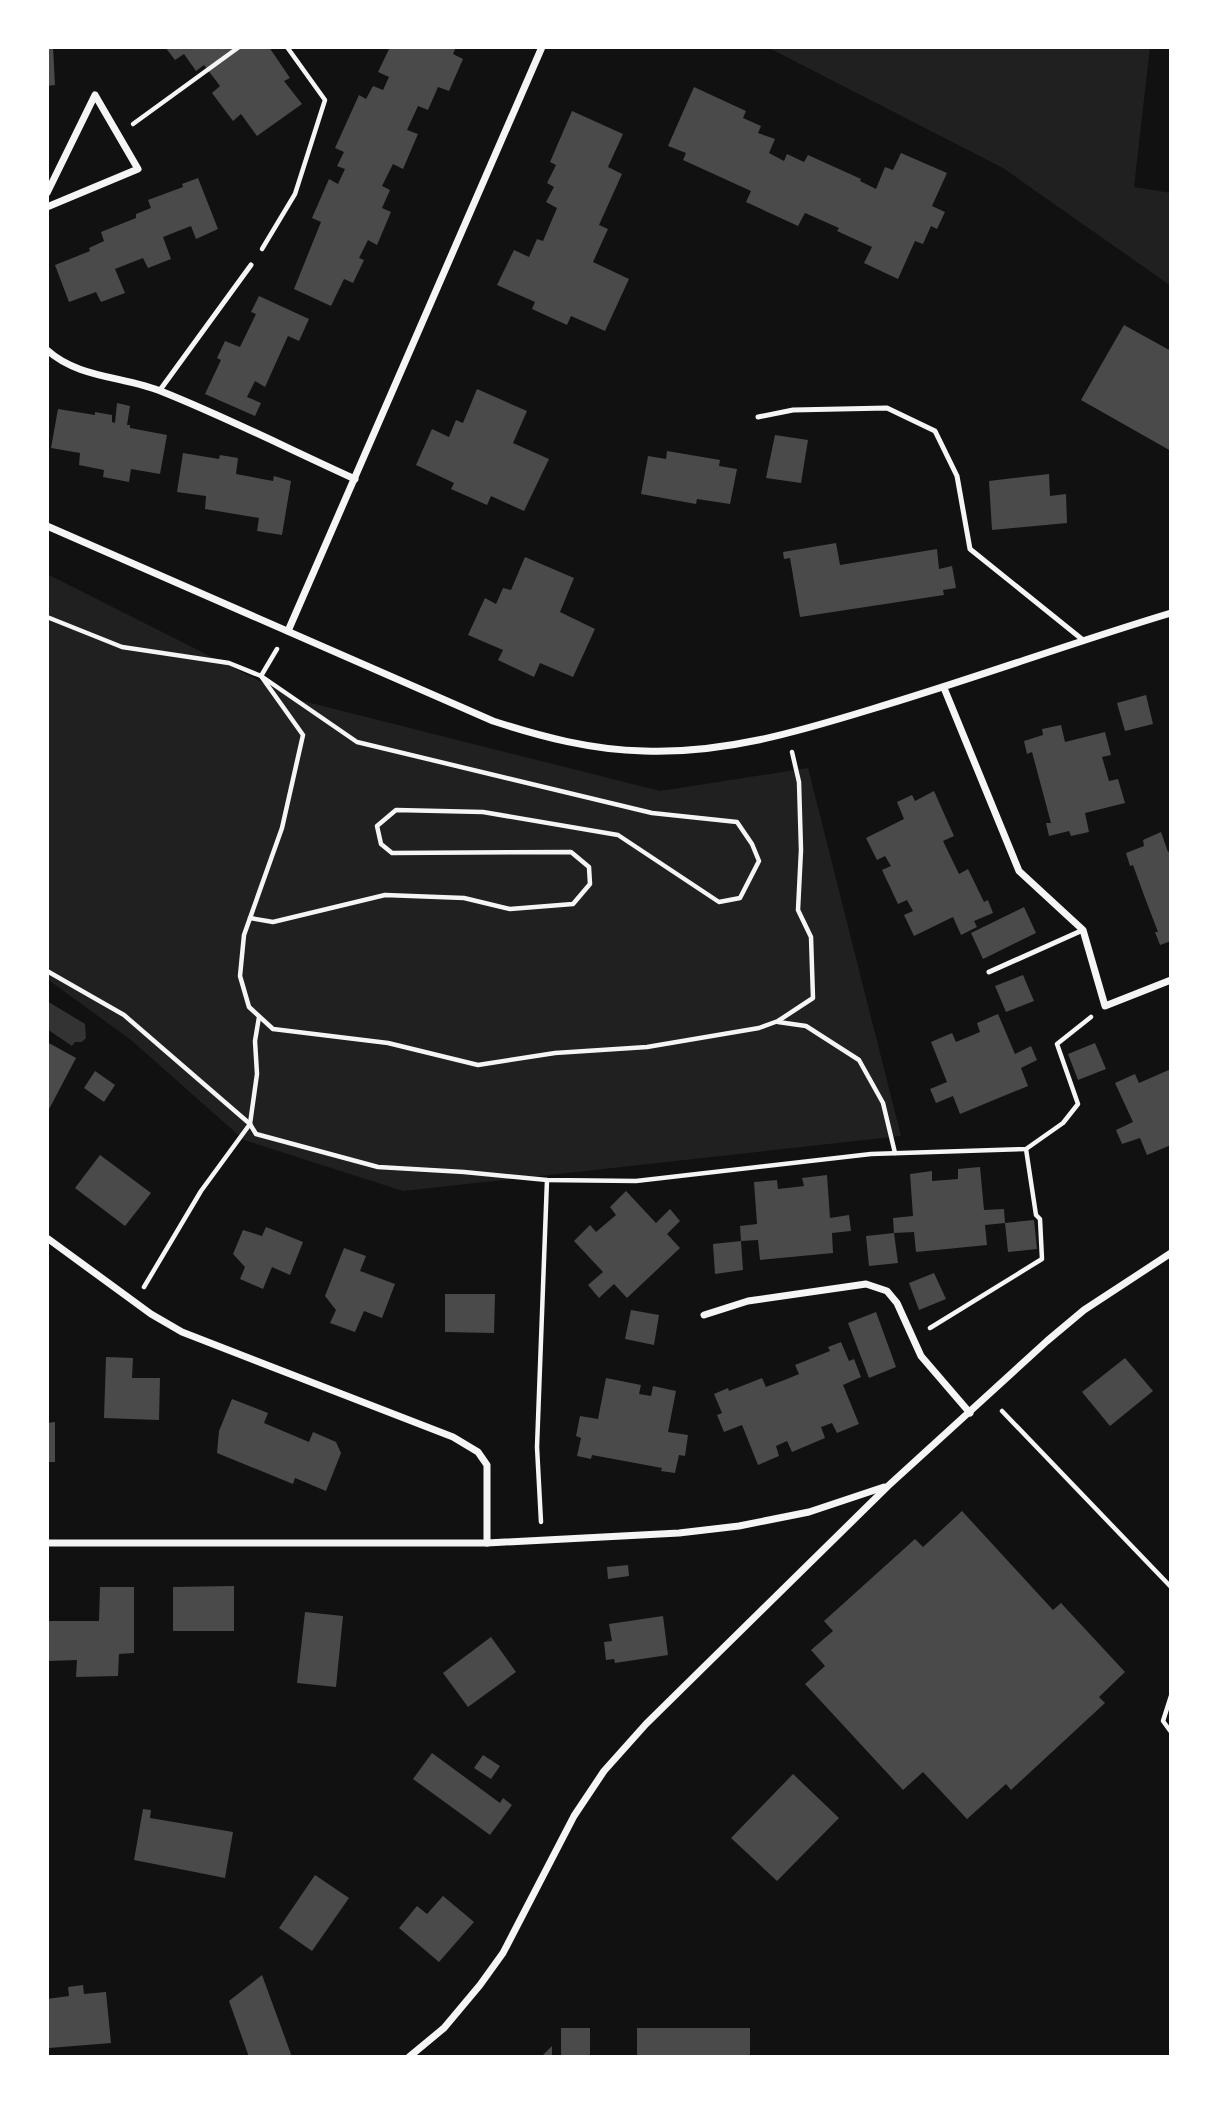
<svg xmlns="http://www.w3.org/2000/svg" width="1218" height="2104" font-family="Rubik,sans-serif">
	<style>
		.green { fill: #202020 }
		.water { fill: #333 }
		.building { fill: #4a4a4a }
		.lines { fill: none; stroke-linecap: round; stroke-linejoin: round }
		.path { stroke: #f5f5f5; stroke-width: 4.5 }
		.service { stroke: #f5f5f5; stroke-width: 5 }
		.minor { stroke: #f5f5f5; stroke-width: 7 }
	</style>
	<rect width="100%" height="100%" fill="#111"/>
	<g class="green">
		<path d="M767 47H1150L1134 187 1171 193V286L1003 168Z"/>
		<path d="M47 574 295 699 660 791 808 768 901 1136 403 1191 244 1140 131 1040 47 979Z"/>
	</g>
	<path class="water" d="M47 1001 85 1024 86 1038 82 1042H75L72 1046 47 1029Z"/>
	<g class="building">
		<path d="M47 47H53L55 85 47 86Z"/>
		<path d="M165 47H269L290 78 284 81 302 104 257 136 241 114 233 121 212 93 220 86 204 65 196 71 184 54 175 60Z"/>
		<path d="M390 47H456L453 54 463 59 449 91 438 87 428 110 418 106 407 130 418 134 403 169 393 164 382 186 390 190 382 208 391 212 377 245 368 240 359 258 364 260 353 283 344 279 331 306 294 289 321 222 312 218 329 179 338 184 345 169 337 166 344 152 335 148 359 95 366 99 373 86 383 90 389 77 378 72Z"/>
		<path d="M694 87 746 111 743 118 761 126 758 133 775 139 769 153 784 161 787 154 804 162 808 155 861 179 860 181 876 189 885 167 893 170 901 153 947 173 932 206 945 212 937 229 931 226 923 244 915 241 898 279 864 263 872 247 837 231 839 228 805 213 798 226 746 202 751 191 683 160 686 153 668 146Z"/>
		<path d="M572 111 623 134 608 167 622 174 599 225 608 229 593 262 629 279 605 331 571 316 567 325 532 309 535 302 497 285 514 250 529 257 537 239 543 241 557 208 546 202 554 187 547 183 556 165 550 162Z"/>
		<path d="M198 178 218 229 196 239 191 226 163 237 171 259 148 268 143 258 115 269 125 293 101 302 96 292 69 302 55 265 90 251 89 248 104 241 101 232 136 218V214L151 208 148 200 183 187 182 184Z"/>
		<path d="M259 296 309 319 299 341 288 336 265 387 255 381 247 397 261 403 255 416 205 394 221 360 217 358 225 341 240 347 256 314 251 312Z"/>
		<path d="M1124 325 1171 351V451L1081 400Z"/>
		<path d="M477 389 527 411 513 443 549 459 524 511 491 496 487 505 451 489 454 483 416 465 432 429 449 437 456 420 463 423Z"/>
		<path d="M117 403 130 406 127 425H130V428L167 435 160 474 131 469 129 482 103 477 104 470 79 465 80 453 51 448 58 409 95 415V412L112 415V422L115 423Z"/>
		<path d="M775 435 808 440 801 483 766 478Z"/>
		<path d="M667 451 720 460 719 466 737 469 730 504 697 499 696 504 641 494 648 456 666 459Z"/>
		<path d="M183 453 219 459 220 455 238 458 236 474 273 481 274 476 291 481 282 535 257 531 259 518 205 509 206 496 177 492Z"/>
		<path d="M1049 474 1050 496 1066 494 1067 523 992 530 989 481Z"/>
		<path d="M836 543 840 565 937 549 939 569 952 566 956 588 943 590 944 595 800 617 790 558 784 559 783 552Z"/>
		<path d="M525 557 574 578 560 612 595 629 573 677 540 663 534 677 498 660 503 650 468 635 485 598 496 604 503 588 511 590Z"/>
		<path d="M1146 695 1153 724 1125 731 1117 703Z"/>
		<path d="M1061 725 1065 742 1105 732 1111 755 1102 757 1109 781 1118 779 1125 803 1085 813 1089 832 1071 836 1069 831 1049 836 1046 823H1051L1032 752 1027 754 1024 741 1043 735 1042 729Z"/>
		<path d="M934 791 954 836 943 841 959 874 968 869 984 902 988 900 993 913 974 921 977 927 961 935 953 917 914 936 904 915 913 911 907 900 898 904 882 870 891 866 885 856 877 860 866 838 904 819 897 802 912 795 915 801Z"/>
		<path d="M1161 832 1168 852 1171 851V941L1160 945 1155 932H1158L1145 898 1133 865 1130 866 1126 853 1144 846 1143 840Z"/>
		<path d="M1024 907 1036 933 983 959 971 933Z"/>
		<path d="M1023 975 1034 1001 1006 1012 995 986Z"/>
		<path d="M998 1014 1015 1054 1031 1046 1037 1060 1021 1068 1028 1086 960 1114 953 1096 936 1103 930 1089 947 1082 931 1042 952 1033 956 1042 980 1032 977 1023Z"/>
		<path d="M47 1042 76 1058 47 1113Z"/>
		<path d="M1095 1043 1106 1069 1078 1080 1068 1054Z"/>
		<path d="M1171 1069V1145L1147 1155 1140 1138 1122 1144 1116 1130 1133 1122 1115 1083 1135 1074 1139 1083Z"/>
		<path d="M95 1071 115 1085 104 1102 84 1088Z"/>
		<path d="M100 1155 151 1193 125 1226 75 1188Z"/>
		<path d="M980 1167 984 1210 1004 1209 1005 1223 985 1225 987 1245 916 1252 914 1232 894 1233 898 1263 869 1266 866 1236 894 1233 893 1218 913 1216 910 1174 932 1171V1181L958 1179V1169Z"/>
		<path d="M827 1175 830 1218 849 1215 851 1231 832 1233 833 1253 760 1260 758 1240 741 1241 740 1226 757 1224 754 1182 777 1180 778 1189 804 1186 802 1178Z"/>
		<path d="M626 1191 656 1223 670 1209 680 1221 667 1234 680 1248 627 1298 614 1284 599 1298 588 1285 603 1272 574 1241 590 1225 596 1232 616 1215 610 1207Z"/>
		<path d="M1034 1220 1037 1249 1008 1252 1005 1223Z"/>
		<path d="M266 1227 303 1242 290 1275 272 1267 263 1289 240 1279 245 1267 233 1254 243 1230 262 1236Z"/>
		<path d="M741 1241 743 1270 715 1274 713 1244Z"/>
		<path d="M344 1248 366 1256 360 1271 395 1284 382 1318 364 1311 355 1332 330 1323 336 1310 325 1296Z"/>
		<path d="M934 1273 946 1299 919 1310 909 1283Z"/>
		<path d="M445 1294H495L494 1333 445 1332Z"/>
		<path d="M631 1310 659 1315 654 1345 625 1339Z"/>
		<path d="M876 1312 896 1367 869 1378 848 1323Z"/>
		<path d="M841 1342 849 1361 854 1359 861 1377 843 1385 859 1424 837 1433 832 1423 821 1427 825 1438 792 1452 787 1441 776 1446 779 1456 758 1465 742 1425 724 1432 717 1415 722 1413 714 1394 728 1388 729 1391 762 1378 766 1387 787 1379 799 1374 795 1365 830 1351 828 1347Z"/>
		<path d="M106 1357 133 1358 132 1378H160L159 1420 104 1418Z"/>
		<path d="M1125 1358 1153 1391 1110 1426 1082 1392Z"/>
		<path d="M606 1378 641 1385 639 1394 651 1396 653 1386 676 1391 668 1432 688 1435 685 1456 679 1455 675 1473 661 1471 662 1468 592 1455 591 1459 577 1456 581 1438 576 1436 580 1416 598 1419Z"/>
		<path d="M232 1399 268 1413 264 1423 309 1442 313 1432 336 1442 341 1453 326 1491 295 1478 293 1484 217 1453 219 1431Z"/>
		<path d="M55 1422V1462H47V1423Z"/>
		<path d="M962 1511 1053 1610 1061 1603 1125 1672 1099 1697 1105 1703 1011 1790 1006 1784 967 1819 923 1772 903 1790 805 1684 825 1666 811 1650 833 1631 824 1621 915 1539 923 1547Z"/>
		<path d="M628 1565 629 1576 608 1579 607 1567Z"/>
		<path d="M234 1586V1631H173V1587Z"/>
		<path d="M100 1587H134V1653L119 1654 118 1676 76 1677 77 1660 48 1661 49 1621H99Z"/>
		<path d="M305 1612 343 1616 336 1687 297 1683Z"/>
		<path d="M663 1616 668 1655 615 1663 614 1659 606 1660 604 1642 612 1641 609 1624Z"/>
		<path d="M491 1637 516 1672 468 1707 443 1673Z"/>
		<path d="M432 1753 500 1803 503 1798 512 1805 490 1835 413 1779Z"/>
		<path d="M483 1755 500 1766 491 1779 474 1768Z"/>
		<path d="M793 1774 839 1818 777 1881 731 1838Z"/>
		<path d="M143 1809 151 1810 150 1818 233 1832 225 1878 134 1860Z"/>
		<path d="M315 1875 349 1898 312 1951 279 1928Z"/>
		<path d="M443 1896 474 1922 439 1962 399 1928 417 1906 427 1914Z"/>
		<path d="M262 1975 292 2057H249L229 2001Z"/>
		<path d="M83 1985 84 1994 106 1992 111 2043 49 2048 47 1999 69 1996 68 1987Z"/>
		<rect x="561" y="2028" width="29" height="29"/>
		<rect x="637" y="2028" width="113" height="29"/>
		<path d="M552 2046V2057H541Z"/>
	</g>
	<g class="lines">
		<g class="path">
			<path d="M133 124 239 47"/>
			<path d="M262 249 295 194 325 100 287 47"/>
			<path d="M47 617 122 647 229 663 261 676 357 742 652 813 737 822 752 844 759 861 740 898 719 902 618 835 483 812 396 810 377 826 381 844 392 853 571 852 589 867 590 884 573 904 510 909 464 898 385 895 273 922 250 918"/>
			<path d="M277 649 261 676 303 735 282 828 244 935 240 976 249 1007 273 1029 388 1043 478 1065 555 1053 647 1047 759 1028 778 1021 813 998 811 937 798 910 801 850 799 782 792 752"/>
			<path d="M47 971 124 1015 250 1124 256 1134 378 1167 464 1172 547 1180 636 1181 871 1154 1026 1149 1063 1123 1078 1104 1057 1044 1091 1017"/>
			<path d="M778 1022 806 1026 859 1060 883 1103 895 1153"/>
			<path d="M144 1287 201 1191 250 1124 257 1074 255 1041 259 1017"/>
			<path d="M930 1328 1042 1259 1040 1219 1036 1215 1026 1149"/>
			<path d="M1002 1411 1171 1587"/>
			<path d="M541 1522 537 1447 547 1180"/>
			<path d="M1171 1696 1163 1721 1171 1732"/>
		</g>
		<g class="service">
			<path d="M160 390 251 265"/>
			<path d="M758 417 793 410 887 408 935 431 957 476 970 549 1083 640"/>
			<path d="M989 972 1083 930"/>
		</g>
		<g class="minor">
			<path d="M47 193 95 95 138 169 47 207"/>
			<path d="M47 350C79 379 125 376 163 392 228 418 291 450 355 479"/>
			<path d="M47 526 493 721C542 737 592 750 644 751 723 754 797 732 872 709 973 679 1071 643 1171 613"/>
			<path d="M288 631 542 47"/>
			<path d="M944 688 1019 871 1083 930 1105 1006 1171 980"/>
			<path d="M47 1238 151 1314 182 1332 453 1437 478 1452 487 1465V1543"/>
			<path d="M704 1315 748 1301 866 1284 887 1291 897 1303 921 1356 970 1413"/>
			<path d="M47 1543H487L679 1533 739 1526 809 1512 884 1487"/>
			<path d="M409 2057 444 2028 480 1985 503 1953 574 1816 604 1771 646 1724 888 1486 1047 1341 1084 1310 1171 1253"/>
		</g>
	</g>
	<rect width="1218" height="2104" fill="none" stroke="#ffffff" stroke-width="98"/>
</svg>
